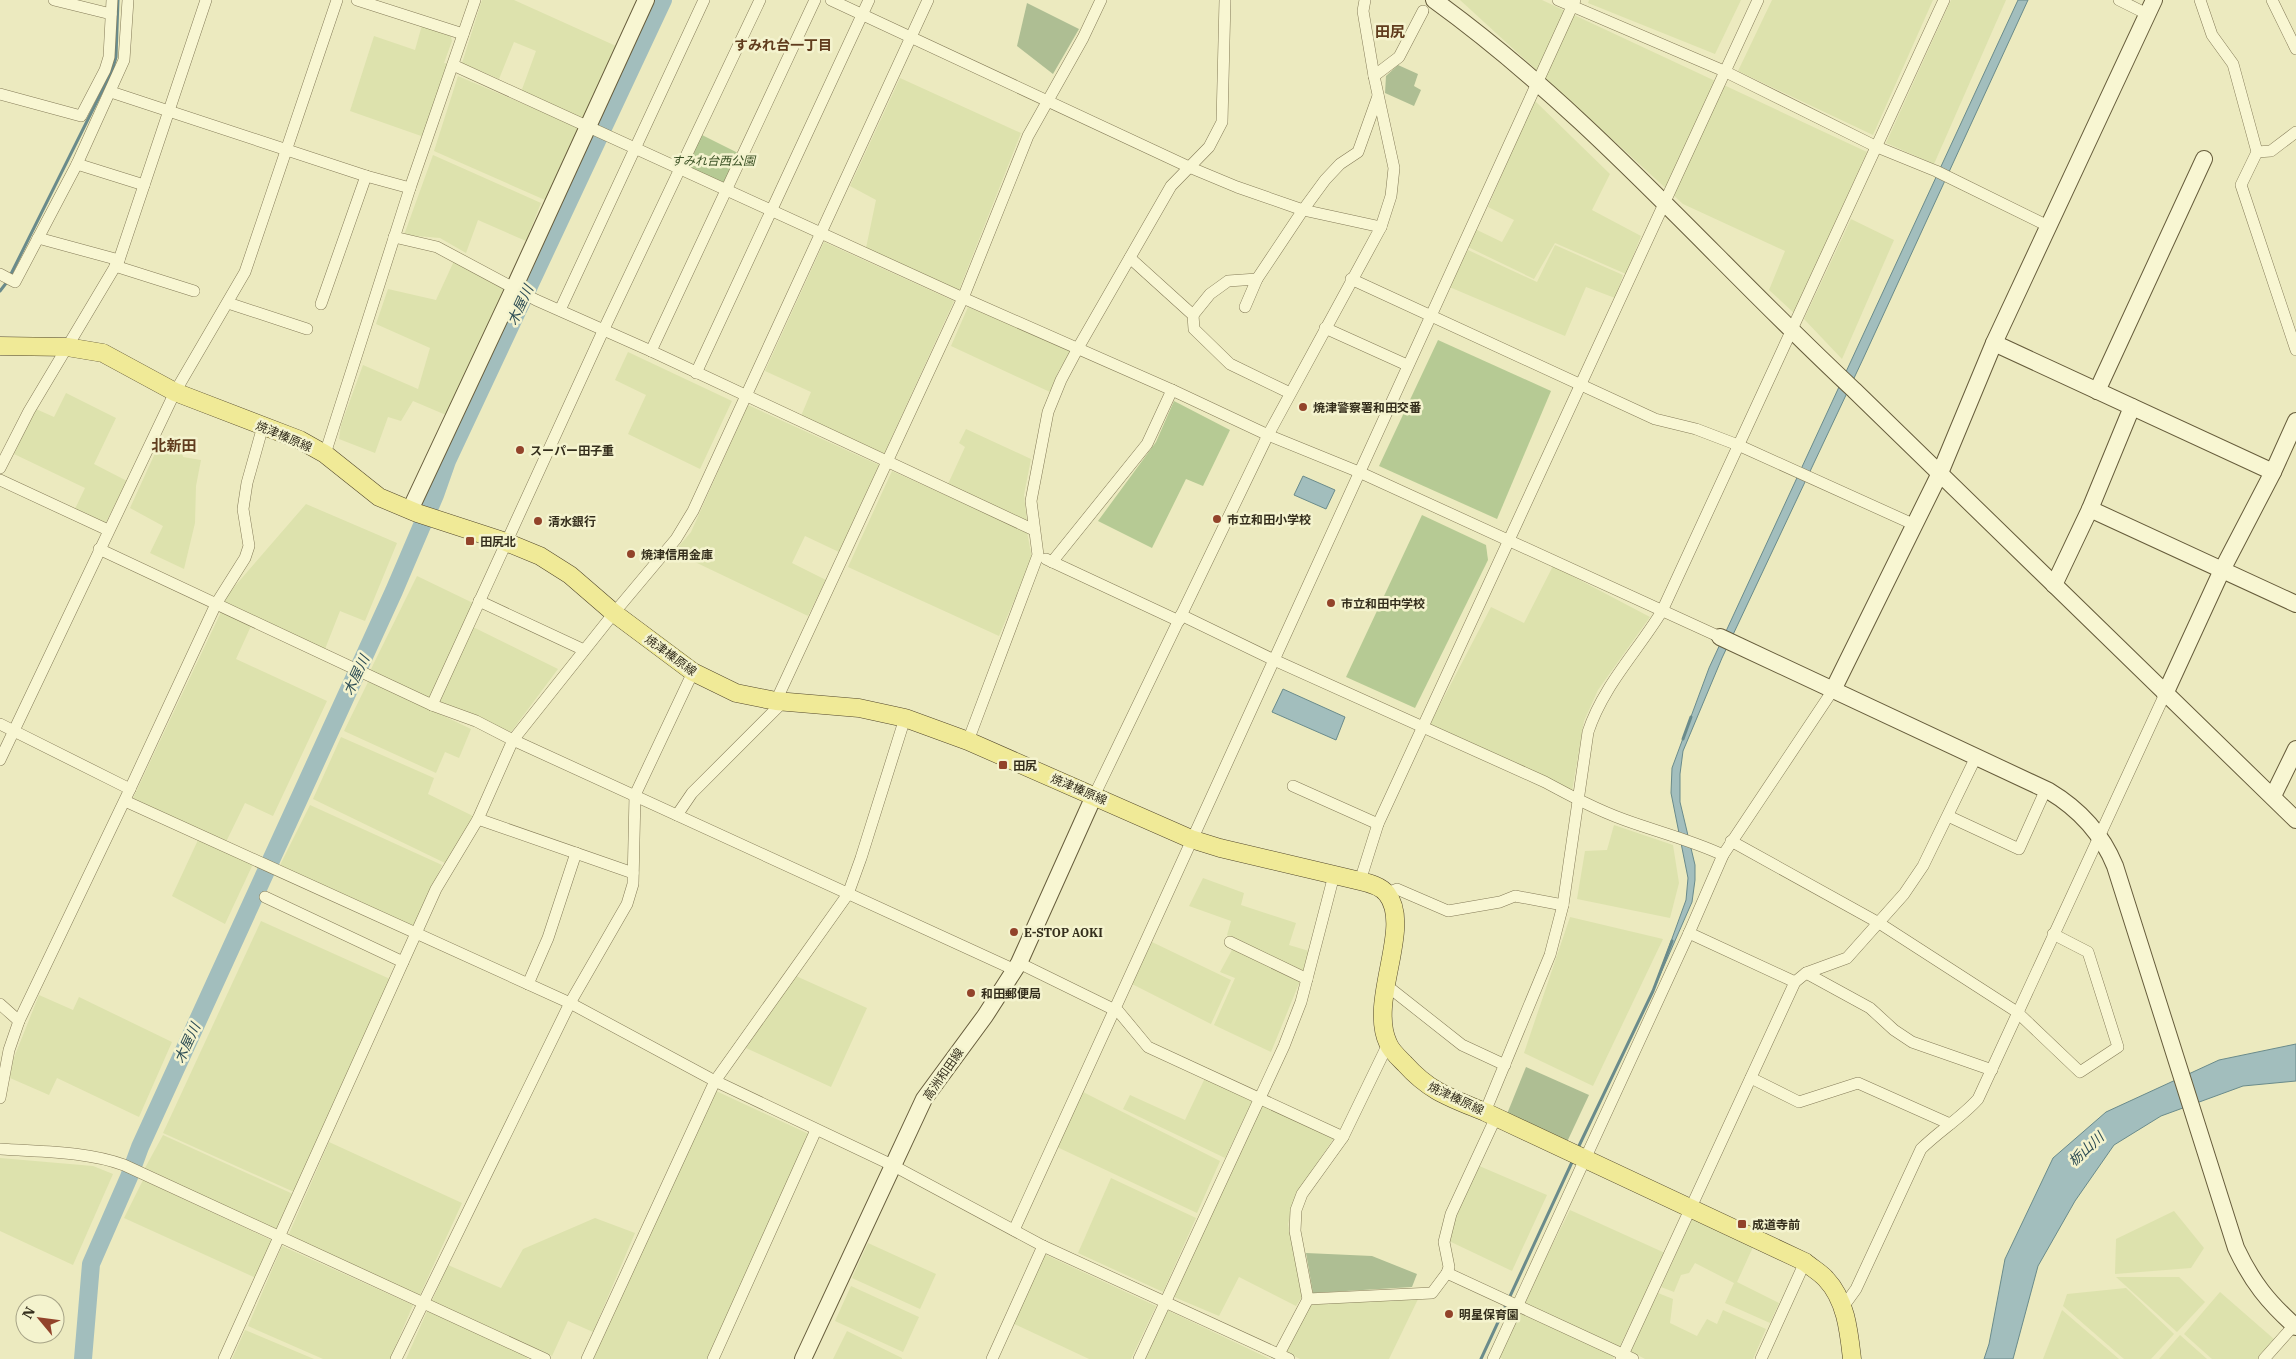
<svg xmlns="http://www.w3.org/2000/svg" width="2296" height="1359" font-family="'IBM Plex Serif','Noto Sans JP',serif">
	<style>
		.farmland { fill: #dde2ad }
		.green { fill: #b6ca94 }
		.cemetery { fill: #aebe93 }
		.water { fill: #a2bebd; stroke: #6a8b8b }
		.lines { fill: none; stroke-linecap: round; stroke-linejoin: round }
		.stream { stroke: #6a8b8b; stroke-width: 3 }
		.river { stroke: #a2bebd; stroke-width: 18 }
		.street-casing { stroke: #847b58; stroke-width: 12 }
		.secondary-casing { stroke: #665c3b; stroke-width: 18 }
		.primary-casing { stroke: #52472c; stroke-width: 19 }
		.street { stroke: #f8f6d2; stroke-width: 11 }
		.secondary { stroke: #f8f6d2; stroke-width: 16 }
		.primary { stroke: #f0ea97; stroke-width: 18 }
		.poi-dot { fill: #92432a; stroke: #f4f3ce; stroke-width: 2 }
		.labels { text-anchor: middle; dominant-baseline: central; stroke-width: 5; stroke-linejoin: round; paint-order: stroke }
		.park-label { font-size: 12px; font-style: italic; fill: #395023; stroke: #f4f3ce }
		.poi-label { font-size: 12px; font-weight: bold; fill: #342e1c; stroke: #f4f3ce; text-anchor: start }
		.street-label { font-size: 12px; fill: #342e1c; stroke: #f4f3ce }
		.neighbourhood-label { font-size: 14px; font-weight: bold; fill: #603c1d; stroke: #f4f3ce }
		.water-label { font-size: 14px; font-style: italic; fill: #2c4c54; stroke: #f4f3ce }
		.quarter-label { font-size: 15px; font-weight: bold; fill: #603c1d; stroke: #f4f3ce }
	</style>
	<rect width="100%" height="100%" fill="#eceabf"/>
	<g class="farmland">
		<path d="M482 0H514L616 46 582 120 521 92 536 51 514 42 499 79 462 63Z"/>
		<path d="M1460 0H1542L1867 152 1794 313 1769 290 1785 251 1683 204Z"/>
		<path d="M1589 0H1741L1715 54 1588 3Z"/>
		<path d="M1772 0H1933L1873 135 1738 71Z"/>
		<path d="M1951 0H2006L1934 164 1886 143Z"/>
		<path d="M422 25 450 34 452 41 444 63 449 64 424 137 350 111 374 36 415 50Z"/>
		<path d="M458 76 580 128 545 200 434 151Z"/>
		<path d="M900 78 1021 133 959 290 866 248 876 200 850 186Z"/>
		<path d="M1534 100 1610 174 1592 210 1641 236 1626 274 1555 243 1534 279 1468 247 1475 229 1502 242 1514 220 1488 207Z"/>
		<path d="M433 155 541 203 526 241 478 220 466 253 440 238 404 235Z"/>
		<path d="M1851 219 1894 240 1842 359 1804 319Z"/>
		<path d="M824 242 954 301 884 454 801 416 811 392 765 371Z"/>
		<path d="M1555 245 1623 275 1615 298 1586 287 1565 336 1447 286 1468 250 1537 282Z"/>
		<path d="M454 261 506 289 446 415 413 401 401 421 388 417 375 453 339 439 341 425 363 365 418 389 430 348 376 324 388 289 436 300Z"/>
		<path d="M968 307 1071 351 1058 372 1050 392 951 346Z"/>
		<path d="M628 352 732 401 700 469 628 434 646 395 615 380Z"/>
		<path d="M66 393 116 418 94 464 127 481 104 526 74 511 85 488 14 454 36 409 54 417Z"/>
		<path d="M748 405 879 465 839 552 805 536 792 563 826 580 808 616 674 552 691 532Z"/>
		<path d="M966 429 1031 459 1024 495 1027 521 948 484 965 447 959 443Z"/>
		<path d="M162 438 181 447 183 457 201 460 196 486 195 523 184 569 150 553 163 526 130 508Z"/>
		<path d="M892 471 1027 532 1032 558 999 636 848 567Z"/>
		<path d="M306 504 397 543 365 621 340 611 325 649 222 601Z"/>
		<path d="M1553 566 1650 617 1598 690 1584 721 1572 791 1429 726 1491 607 1524 623Z"/>
		<path d="M417 576 473 603 430 699 370 671Z"/>
		<path d="M221 612 251 626 236 659 327 701 273 816 245 803 226 842 133 798Z"/>
		<path d="M473 627 558 669 511 732 438 701Z"/>
		<path d="M369 680 471 729 459 758 445 752 436 773 344 731Z"/>
		<path d="M341 737 434 778 428 794 473 816 447 864 313 799Z"/>
		<path d="M310 805 442 865 413 930 280 865Z"/>
		<path d="M1614 825 1673 845 1679 883 1670 918 1577 899 1585 851 1607 850Z"/>
		<path d="M198 840 253 864 225 924 172 896Z"/>
		<path d="M1203 878 1244 893 1241 905 1296 923 1289 945 1309 951 1303 971 1227 935 1231 921 1189 906Z"/>
		<path d="M1570 917 1663 939 1593 1086 1524 1053Z"/>
		<path d="M261 921 390 979 294 1192 163 1133Z"/>
		<path d="M1152 942 1231 980 1211 1024 1132 984Z"/>
		<path d="M1233 948 1300 981 1271 1052 1214 1025 1235 978 1220 972Z"/>
		<path d="M796 976 867 1008 831 1087 746 1048Z"/>
		<path d="M39 995 73 1010 79 997 172 1042 139 1117 57 1078 49 1095 10 1078 13 1060Z"/>
		<path d="M1205 1078 1253 1100 1225 1158 1123 1109 1130 1095 1185 1120Z"/>
		<path d="M714 1090 811 1135 709 1359H592Z"/>
		<path d="M1083 1092 1220 1161 1197 1213 1057 1147Z"/>
		<path d="M1261 1103 1334 1138 1296 1194 1288 1224 1303 1295 1296 1306 1239 1277 1219 1316 1174 1297Z"/>
		<path d="M163 1135 293 1194 277 1231 145 1168Z"/>
		<path d="M329 1142 462 1203 419 1297 288 1236Z"/>
		<path d="M0 1158 93 1166 113 1174 73 1265 0 1231Z"/>
		<path d="M1477 1165 1547 1195 1512 1271 1449 1241 1454 1216Z"/>
		<path d="M1111 1178 1196 1218 1163 1292 1078 1253Z"/>
		<path d="M143 1180 273 1241 256 1278 124 1218Z"/>
		<path d="M1570 1210 1665 1253 1619 1348 1523 1303Z"/>
		<path d="M2174 1211 2204 1248 2191 1268 2115 1274 2116 1239Z"/>
		<path d="M595 1218 635 1233 593 1332 568 1321 552 1356 432 1301 448 1265 501 1288 523 1249Z"/>
		<path d="M1692 1219 1753 1247 1737 1282 1779 1303 1770 1323 1725 1303 1734 1283 1695 1263 1689 1273 1681 1275 1674 1292 1661 1287Z"/>
		<path d="M868 1243 936 1274 920 1309 852 1278Z"/>
		<path d="M282 1246 413 1305 390 1359H323L248 1326Z"/>
		<path d="M1044 1254 1156 1306 1131 1359H1089L1012 1323Z"/>
		<path d="M2116 1277H2179L2205 1302 2177 1332Z"/>
		<path d="M851 1286 919 1317 903 1352 835 1321Z"/>
		<path d="M2126 1288 2174 1334 2151 1359H2124L2063 1306 2067 1294Z"/>
		<path d="M2220 1292 2275 1340 2258 1359H2212L2184 1334Z"/>
		<path d="M1658 1293 1673 1299 1670 1323 1697 1336 1707 1319 1717 1324 1723 1310 1766 1329 1753 1359H1645L1630 1351Z"/>
		<path d="M1419 1297 1389 1359H1300L1285 1352 1310 1301Z"/>
		<path d="M428 1309 528 1357 527 1359H406Z"/>
		<path d="M1167 1310 1270 1359H1144Z"/>
		<path d="M2062 1310 2119 1359H2043Z"/>
		<path d="M1521 1311 1615 1355 1613 1359H1503L1499 1357Z"/>
		<path d="M245 1330 314 1359H232Z"/>
		<path d="M847 1331 902 1358V1359H833Z"/>
		<path d="M2180 1335 2207 1359H2159Z"/>
	</g>
	<g class="green">
		<path d="M702 135 740 154 726 186 686 167Z"/>
		<path d="M1438 340 1551 391 1497 519 1379 466Z"/>
		<path d="M1174 401 1230 430 1203 486 1186 479 1152 548 1098 521 1156 442Z"/>
		<path d="M1422 515 1486 545 1488 560 1415 708 1346 677Z"/>
	</g>
	<g class="cemetery">
		<path d="M1027 3 1079 29 1053 74 1017 46Z"/>
		<path d="M1398 65 1418 74 1414 86 1421 90 1414 106 1385 93 1386 76Z"/>
		<path d="M1526 1067 1589 1095 1567 1142 1507 1114Z"/>
		<path d="M1306 1253 1372 1256 1417 1274 1412 1287 1313 1293Z"/>
	</g>
	<g class="water">
		<path d="M2018 0H2028L1863 359 1722 658 1683 751 1680 774V802L1695 865V880L1692 902 1653 991 1686 900 1688 878 1671 793 1672 768 1709 668Z"/>
		<path d="M1303 476 1335 490 1326 509 1294 495Z"/>
		<path d="M1283 689 1345 717 1336 740 1272 712Z"/>
		<path d="M2296 1044V1081L2243 1086 2161 1116 2114 1145 2075 1201 2038 1266 2013 1359H1984L1989 1344 2005 1259 2053 1158 2106 1112 2219 1060Z"/>
	</g>
	<g class="lines">
		<g class="stream">
			<path d="M10 276 112 71 116 57 118 0"/>
			<path d="M0 291 7 282"/>
			<path d="M1683 739 1691 717"/>
			<path d="M1577 1150 1653 991 1672 941"/>
			<path d="M1481 1359 1573 1160"/>
		</g>
		<path class="river" d="M83 1359 91 1264 129 1177 140 1147 394 591 435 495 447 461 663 0"/>
		<defs>
			<g id="street">
				<path d="M54 0 111 14"/>
				<path d="M357 0 463 34"/>
				<path d="M831 0 1189 167 1237 187 1303 210 1381 227"/>
				<path d="M1558 0 1724 71 1877 147 1936 171 2050 227"/>
				<path d="M2119 0 2147 14"/>
				<path d="M2200 0 2212 35 2233 64 2257 152 2241 185 2296 350"/>
				<path d="M2272 0 2296 49"/>
				<path d="M453 65 963 298 1172 390 1268 435 1359 472 1720 637"/>
				<path d="M1374 76 1399 57 1423 11"/>
				<path d="M111 92 366 176 410 188"/>
				<path d="M0 94 81 116 105 70 109 57 112 0"/>
				<path d="M2257 152 2271 151 2296 132"/>
				<path d="M77 164 144 185"/>
				<path d="M394 237 437 247 536 300 651 351 1034 530"/>
				<path d="M38 238 119 260"/>
				<path d="M1130 258 1193 315 1194 329 1230 364 1290 393"/>
				<path d="M115 266 194 291"/>
				<path d="M0 274 15 282 77 164 124 60 128 0"/>
				<path d="M1351 279 1655 419 1696 429 1738 445 1915 525"/>
				<path d="M228 303 307 329"/>
				<path d="M321 304 366 176"/>
				<path d="M1245 307 1257 279 1303 210 1325 180 1340 164 1358 152 1378 96"/>
				<path d="M560 310 704 0"/>
				<path d="M1193 315 1210 294 1228 281 1257 279"/>
				<path d="M1325 328 1407 365"/>
				<path d="M651 351 815 0"/>
				<path d="M696 373 869 0"/>
				<path d="M325 454 410 188 475 0"/>
				<path d="M0 468 29 411 119 260 206 0"/>
				<path d="M0 480 108 530"/>
				<path d="M99 549 432 705 476 721 513 740 1015 970"/>
				<path d="M1046 559 1179 621"/>
				<path d="M1052 562 1147 444 1172 390"/>
				<path d="M479 601 584 650"/>
				<path d="M1181 615 1272 659 1545 782C1571 796 1597 810 1625 820 1658 832 1691 840 1723 855"/>
				<path d="M776 701 963 298 1028 136 1083 38 1101 0"/>
				<path d="M432 705 603 331 760 0"/>
				<path d="M0 724 130 789"/>
				<path d="M968 741 1038 555 1031 501 1048 412 1061 380 1078 348 1171 186 1209 147 1222 122 1225 0"/>
				<path d="M0 760 175 392 245 272 337 0"/>
				<path d="M1293 786 1378 824"/>
				<path d="M1094 796 1268 435 1381 227 1391 196 1394 168 1374 76 1363 11 1365 0"/>
				<path d="M125 801 570 1003 715 1081 892 1165 1043 1246 1289 1359"/>
				<path d="M677 815 692 793 783 702"/>
				<path d="M1948 816 2019 849 2046 789"/>
				<path d="M478 819 633 873"/>
				<path d="M1731 841 1879 923 2017 1012 2080 1072 2118 1047 2088 952 2053 934"/>
				<path d="M1360 881 1378 824 1758 0"/>
				<path d="M1387 893 1397 889 1448 911 1500 902 1515 896 1563 905"/>
				<path d="M265 897 403 962"/>
				<path d="M1689 933 1795 982"/>
				<path d="M1230 942 1307 979"/>
				<path d="M1019 963 1119 1012 1148 1047 1343 1137"/>
				<path d="M1806 973 1870 1008 1894 1030 1912 1042 1992 1070"/>
				<path d="M528 984 548 938 576 853"/>
				<path d="M1386 985 1462 1045 1505 1065"/>
				<path d="M0 1004 19 1021"/>
				<path d="M1751 1078 1799 1102 1858 1083 1950 1124"/>
				<path d="M0 1098 9 1050 19 1021 130 789 216 604 245 558 249 546 243 509 247 483 263 426"/>
				<path d="M1485 1112 1550 955 1563 905 1588 732C1603 686 1637 652 1662 611L1944 0"/>
				<path d="M0 1149C41 1152 85 1151 124 1165L545 1359"/>
				<path d="M1014 1230 1575 0"/>
				<path d="M1447 1273 1633 1359"/>
				<path d="M1308 1299 1432 1293 1447 1273 1449 1267 1444 1242 1451 1214 1496 1117"/>
				<path d="M1843 1307 1856 1289 1921 1149C1939 1131 1961 1118 1978 1099L2165 694"/>
				<path d="M1279 1354 1308 1299 1295 1231 1296 1210 1302 1194 1343 1137 1388 1044"/>
				<path d="M224 1359 436 889 478 819 513 740 614 613 676 539 693 511 928 0"/>
				<path d="M396 1359 570 1003 627 904 633 884 635 795 693 672"/>
				<path d="M587 1359 715 1081 848 894 861 858 905 718"/>
				<path d="M713 1359 816 1130"/>
				<path d="M992 1359 1043 1246"/>
				<path d="M1139 1359 1284 1046 1301 1002 1334 875"/>
				<path d="M1493 1359 1689 933 1723 855 1833 690"/>
				<path d="M1621 1359 1795 982 1806 973 1847 958 1904 894 1923 866 1976 757"/>
				<path d="M1761 1359 1805 1262"/>
				<path d="M2264 1359 2296 1323"/>
			</g>
			<g id="secondary">
				<path d="M1434 0C1589 112 1714 260 1854 390L2296 820"/>
				<path d="M1994 343 2273 472"/>
				<path d="M2097 391 2204 159"/>
				<path d="M2090 509 2296 604"/>
				<path d="M410 510 514 288 646 0"/>
				<path d="M2054 585 2090 509 2132 407"/>
				<path d="M1720 637 2049 791C2079 809 2102 834 2115 866L2236 1248C2252 1282 2268 1302 2296 1327"/>
				<path d="M1833 690 1940 473 1994 343 2154 0"/>
				<path d="M2165 694 2222 570 2273 472 2296 421"/>
				<path d="M2273 796 2296 749"/>
				<path d="M803 1359 924 1099 985 1016 1019 963 1094 796"/>
			</g>
			<path id="primary" d="M0 346 67 347 103 353 175 392 300 440 325 454 379 497 417 513 506 542 540 556 570 575 614 613 693 672 736 693 776 701 859 708 905 718 968 741 1191 839 1220 848 1360 881C1369 883 1381 886 1387 894 1413 927 1368 1000 1388 1043 1391 1051 1399 1058 1405 1064 1430 1092 1451 1098 1485 1112L1805 1262C1812 1268 1821 1273 1826 1279 1846 1300 1849 1332 1852 1359"/>
		</defs>
		<use href="#street" class="street-casing"/>
		<use href="#secondary" class="secondary-casing"/>
		<use href="#primary" class="primary-casing"/>
		<use href="#street" class="street"/>
		<use href="#secondary" class="secondary"/>
		<use href="#primary" class="primary"/>
	</g>
	<g class="poi-dot">
		<circle cx="1303" cy="407" r="5"/>
		<circle cx="520" cy="450" r="5"/>
		<circle cx="1217" cy="519" r="5"/>
		<circle cx="538" cy="521" r="5"/>
		<rect x="465" y="536" width="10" height="10" rx="2.5"/>
		<circle cx="631" cy="554" r="5"/>
		<circle cx="1331" cy="603" r="5"/>
		<rect x="998" y="760" width="10" height="10" rx="2.5"/>
		<circle cx="1014" cy="932" r="5"/>
		<circle cx="971" cy="993" r="5"/>
		<rect x="1737" y="1219" width="10" height="10" rx="2.5"/>
		<circle cx="1449" cy="1314" r="5"/>
	</g>
	<g class="labels">
		<g class="park-label">
			<text x="713" y="160">すみれ台西公園</text>
		</g>
		<g class="poi-label">
			<text x="1313" y="407">焼津警察署和田交番</text>
			<text x="530" y="450">スーパー田子重</text>
			<text x="1227" y="519">市立和田小学校</text>
			<text x="548" y="521">清水銀行</text>
			<text x="480" y="541">田尻北</text>
			<text x="641" y="554">焼津信用金庫</text>
			<text x="1341" y="603">市立和田中学校</text>
			<text x="1013" y="765">田尻</text>
			<text x="1024" y="932">E-STOP AOKI</text>
			<text x="981" y="993">和田郵便局</text>
			<text x="1752" y="1224">成道寺前</text>
			<text x="1459" y="1314">明星保育園</text>
		</g>
		<g class="street-label">
			<text transform="translate(284 436) rotate(23)">焼津榛原線</text>
			<text transform="translate(671 655) rotate(36)">焼津榛原線</text>
			<text transform="translate(1079 789) rotate(23)">焼津榛原線</text>
			<text transform="translate(943 1074) rotate(-55)">高洲和田線</text>
			<text transform="translate(1456 1098) rotate(25)">焼津榛原線</text>
		</g>
		<g class="neighbourhood-label">
			<text x="783" y="45">すみれ台一丁目</text>
		</g>
		<g class="water-label">
			<text transform="translate(520 305) rotate(-65)">木屋川</text>
			<text transform="translate(356 675) rotate(-65)">木屋川</text>
			<text transform="translate(187 1043) rotate(-65)">木屋川</text>
			<text transform="translate(2086 1149) rotate(-43)">栃山川</text>
		</g>
		<g class="quarter-label">
			<text x="1390" y="31">田尻</text>
			<text x="174" y="445">北新田</text>
		</g>
	</g>
	<g transform="translate(40 1319) rotate(299)"><circle r="24" fill="#f4f3ce" stroke="#a7a487"/>
	<path d="M0-4L9 19L0 12L-9 19Z" fill="#92432a"/>
	<text y="-8" font-size="14" font-weight="bold" text-anchor="middle" fill="#342e1c">N</text>
	</g>
</svg>
